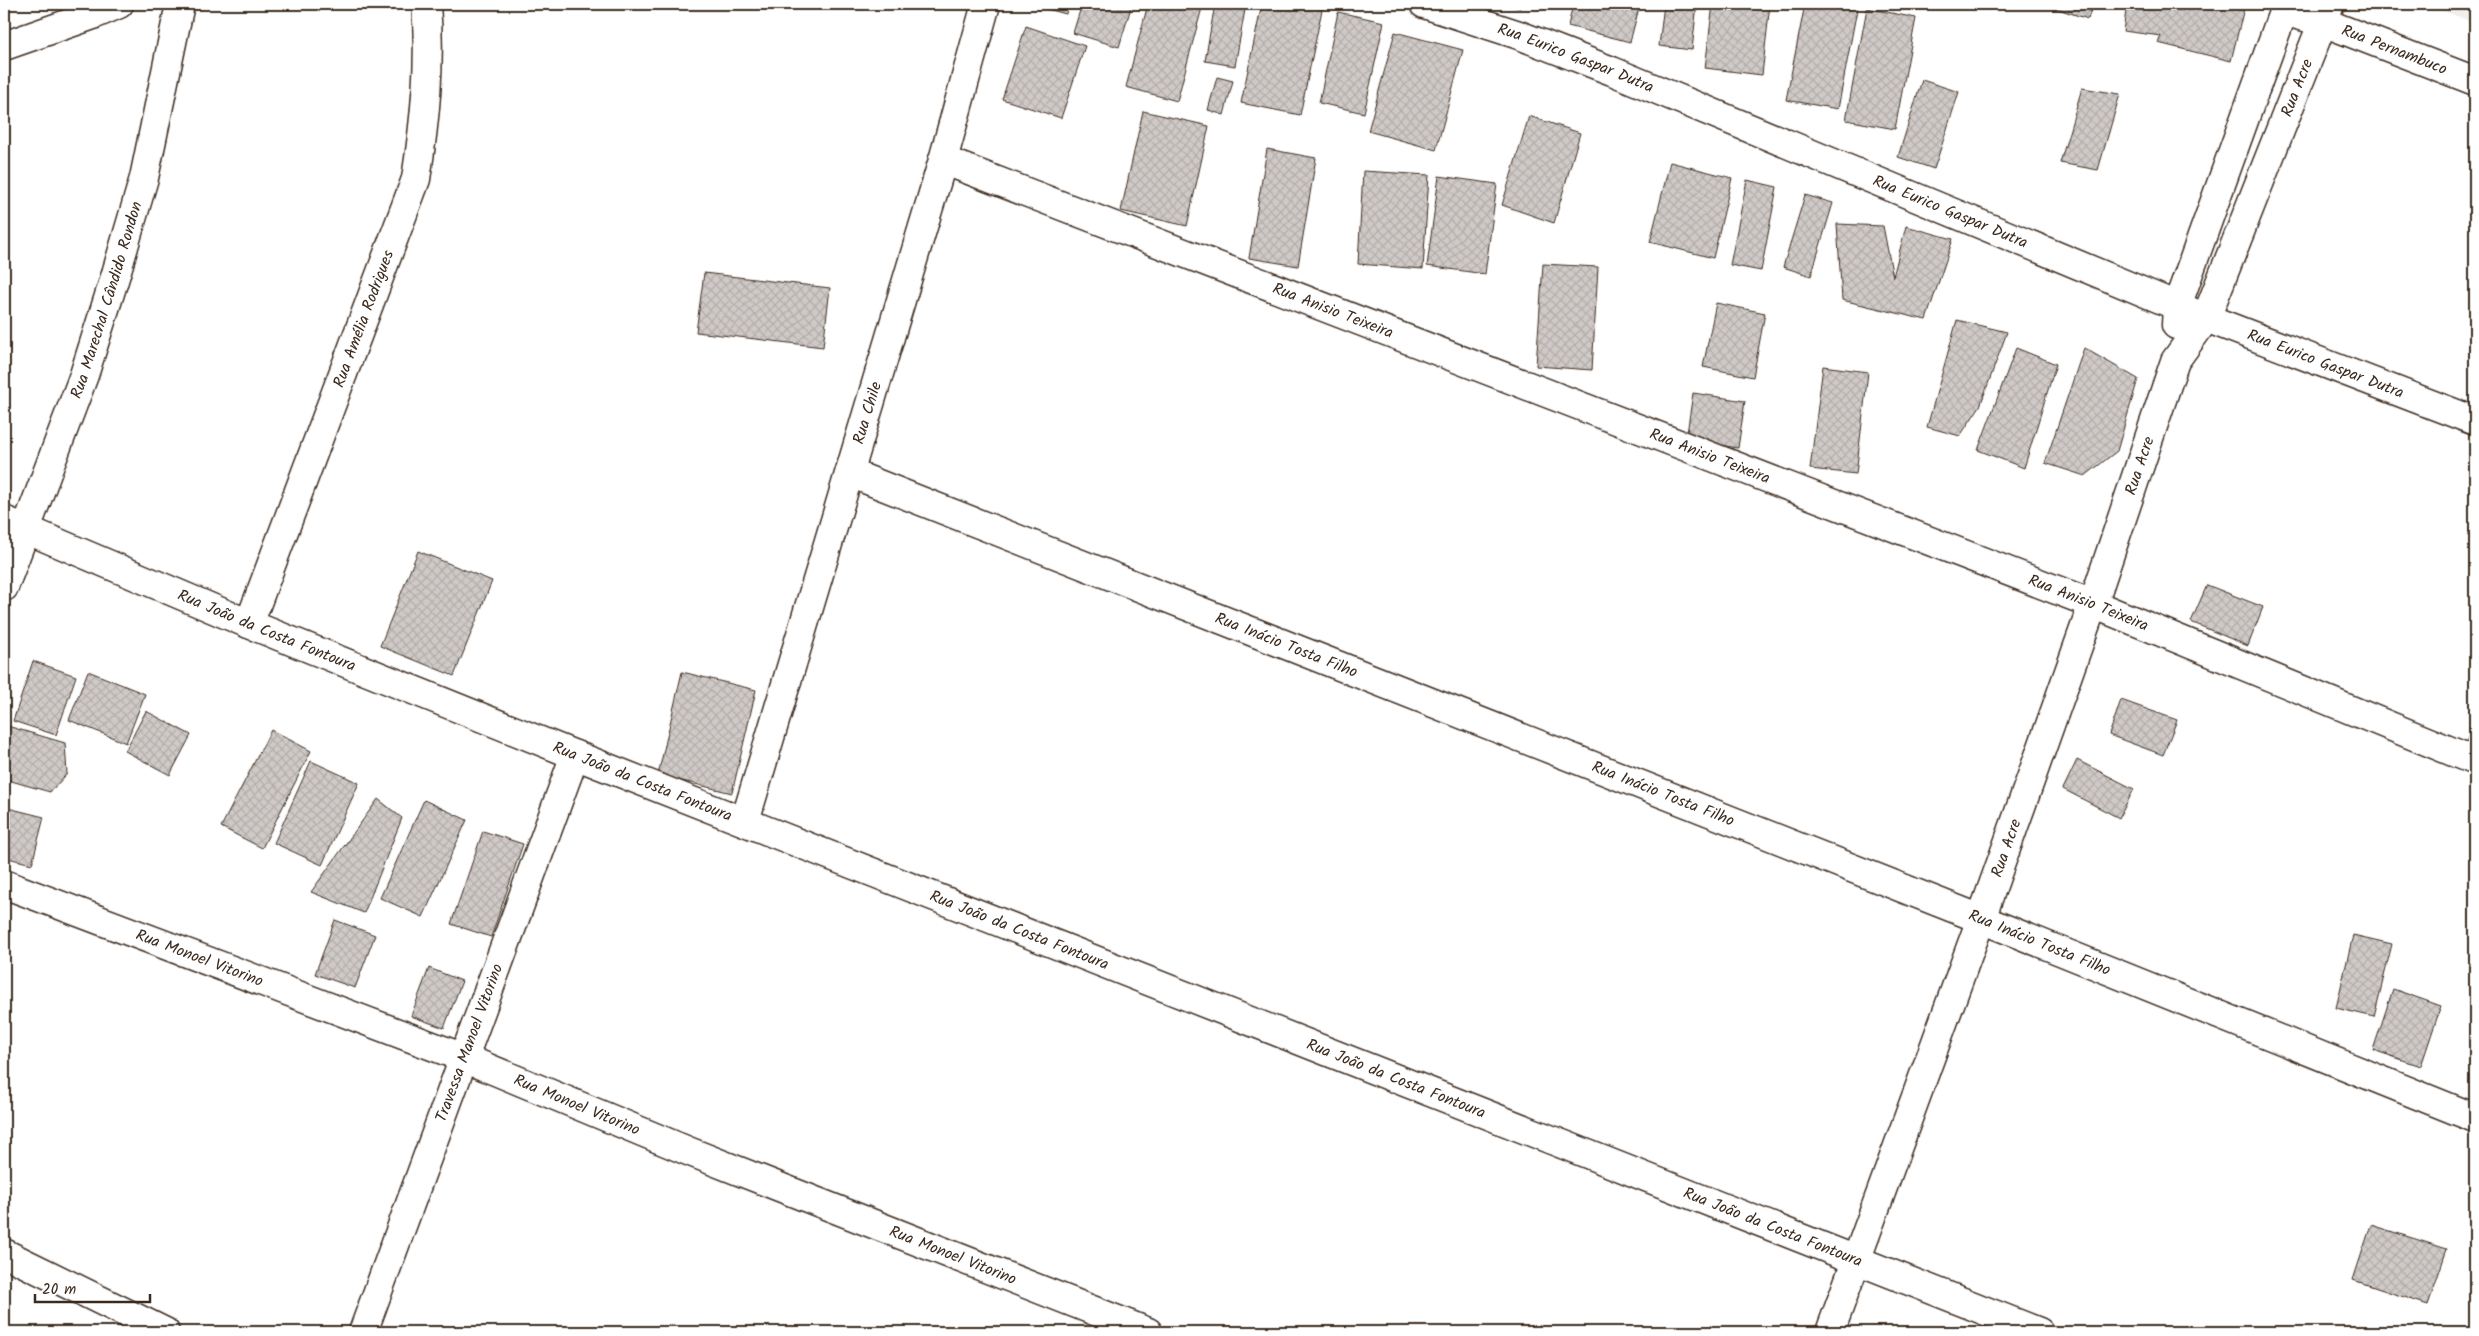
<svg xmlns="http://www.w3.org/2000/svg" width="2479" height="1336" font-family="Kalam,sans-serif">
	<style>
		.built { fill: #f1efee }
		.building { fill: url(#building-cross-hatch); stroke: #3b2a1e }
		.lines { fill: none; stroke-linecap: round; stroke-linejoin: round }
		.minor-casing { stroke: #3b2a1e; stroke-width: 31 }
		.primary-casing { stroke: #3b2a1e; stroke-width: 31 }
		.minor { stroke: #fff; stroke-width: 28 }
		.primary { stroke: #fff; stroke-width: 28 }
		.labels { text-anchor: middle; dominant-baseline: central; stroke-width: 5; stroke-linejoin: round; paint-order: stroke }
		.street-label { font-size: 16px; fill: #3b2a1e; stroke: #fff }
	</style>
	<defs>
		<pattern id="building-cross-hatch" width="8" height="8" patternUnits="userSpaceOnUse" patternTransform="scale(1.25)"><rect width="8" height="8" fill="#cfcac7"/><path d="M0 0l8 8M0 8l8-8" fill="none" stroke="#b3aeaa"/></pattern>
	</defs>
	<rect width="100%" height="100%" fill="#fff"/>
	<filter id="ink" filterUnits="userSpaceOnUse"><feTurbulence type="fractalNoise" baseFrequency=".02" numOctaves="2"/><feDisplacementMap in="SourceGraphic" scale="10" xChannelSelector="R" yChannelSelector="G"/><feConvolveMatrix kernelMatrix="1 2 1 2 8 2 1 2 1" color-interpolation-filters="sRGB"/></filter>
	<g filter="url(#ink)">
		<path class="built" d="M2425 4H2475V23Z"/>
		<g class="building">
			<path d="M1028 4H1068L1066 14Z"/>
			<path d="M1082 4H1132L1119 47 1073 33Z"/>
			<path d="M1148 4H1203L1177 101 1126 87Z"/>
			<path d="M1215 4H1246L1235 66 1205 61Z"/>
			<path d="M1262 4 1323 5 1300 115 1241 103Z"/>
			<path d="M1502 4H1521L1520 8Z"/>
			<path d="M1573 4H1640L1630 42 1568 26Z"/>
			<path d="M1664 4H1697L1692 50 1659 46Z"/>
			<path d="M1713 4H1770L1762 75 1705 68Z"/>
			<path d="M1805 4H1858L1838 109 1786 100Z"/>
			<path d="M2043 4H2093L2088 19Z"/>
			<path d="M2127 4H2245L2231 61 2158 43 2161 36 2123 31Z"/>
			<path d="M1867 8 1916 18 1895 129 1846 120Z"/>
			<path d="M1338 12 1384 22 1364 113 1319 103Z"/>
			<path d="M1026 26 1085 46 1061 118 1002 99Z"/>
			<path d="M1395 32 1463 50 1436 150 1368 131Z"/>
			<path d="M1217 77 1233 81 1224 115 1208 110Z"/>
			<path d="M1922 80 1959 92 1934 169 1898 157Z"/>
			<path d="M2082 88 2120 94 2098 170 2060 163Z"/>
			<path d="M1143 111 1209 126 1187 226 1121 211Z"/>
			<path d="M1529 116 1580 133 1554 223 1502 205Z"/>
			<path d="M1267 149 1316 158 1298 266 1249 258Z"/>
			<path d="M1670 162 1732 178 1713 258 1650 242Z"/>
			<path d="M1363 171 1429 175 1423 269 1358 264Z"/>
			<path d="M1439 176 1497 184 1485 274 1427 266Z"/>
			<path d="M1747 180 1777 187 1761 271 1730 265Z"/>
			<path d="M1805 195 1833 203 1811 276 1783 267Z"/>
			<path d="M1837 224 1883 226 1893 277 1906 226 1953 239 1926 320 1842 300Z"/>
			<path d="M1543 264 1598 267 1592 370 1536 366Z"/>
			<path d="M704 273 830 288 823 347 696 332Z"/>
			<path d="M1716 303 1765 313 1753 377 1703 367Z"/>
			<path d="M1957 320 2007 332 1980 406 1960 436 1927 427Z"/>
			<path d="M2016 348 2056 364 2024 468 1978 450Z"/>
			<path d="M2084 348 2138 379 2117 451 2085 476 2045 463Z"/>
			<path d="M1823 366 1868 372 1856 474 1810 469Z"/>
			<path d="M1693 393 1745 401 1738 448 1686 440Z"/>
			<path d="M418 551 492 581 454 676 380 646Z"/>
			<path d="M2207 585 2263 607 2248 646 2191 622Z"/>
			<path d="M33 661 76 676 56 735 13 721Z"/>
			<path d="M88 671 145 694 126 743 69 720Z"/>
			<path d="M682 672 756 690 732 793 658 775Z"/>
			<path d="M2121 700 2177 720 2163 755 2109 735Z"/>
			<path d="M146 711 191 735 170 775 125 751Z"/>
			<path d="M2475 714V744L2467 741Z"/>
			<path d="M4 725 65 743 67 774 50 792 4 779Z"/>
			<path d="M271 730 311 751 262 848 221 827Z"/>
			<path d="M2077 760 2134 789 2119 818 2063 789Z"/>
			<path d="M311 761 359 783 322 865 274 843Z"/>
			<path d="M378 799 402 818 364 913 311 892Z"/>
			<path d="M424 800 467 820 423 917 380 898Z"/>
			<path d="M4 807 44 817 32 864 4 857Z"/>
			<path d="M483 831 523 844 491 937 451 924Z"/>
			<path d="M335 920 375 935 355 988 315 974Z"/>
			<path d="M2353 935 2392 944 2374 1017 2336 1008Z"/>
			<path d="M429 968 462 981 444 1028 411 1016Z"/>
			<path d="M2393 989 2441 1006 2421 1066 2373 1050Z"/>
			<path d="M2371 1225 2447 1249 2428 1305 2353 1280Z"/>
		</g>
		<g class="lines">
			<defs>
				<g id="minor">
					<path id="s1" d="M1424 4 1519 35 1612 71 2206 318 2475 421"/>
					<path id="s2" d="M2283 11 2323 22 2475 81"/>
					<path id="s3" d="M943 160 2093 604 2475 761"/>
					<path d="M2176 325 2177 306 2286 4"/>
					<path id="s4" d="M850 473 1981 919 2475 1118"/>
					<path id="s5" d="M4 520 249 624 575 755 2039 1332"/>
					<path id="s6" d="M4 587 84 375 115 277 144 178 180 4"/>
					<path id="s7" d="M249 624 416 179C425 121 431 63 426 4"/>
					<path id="s8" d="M745 821 943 160 986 4"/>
					<path id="s9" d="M4 884 464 1058 688 1151 1148 1332"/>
					<path d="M4 1253 165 1332"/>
					<path id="s10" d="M363 1332 575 755"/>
					<path id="s11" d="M1830 1332 1981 919 2093 604 2175 361 2206 318 2330 4"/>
				</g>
				<path id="primary" d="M4 46 93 15 119 4"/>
			</defs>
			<use href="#minor" class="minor-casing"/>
			<use href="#primary" class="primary-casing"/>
			<use href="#minor" class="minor"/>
			<use href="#primary" class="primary"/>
		</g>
	</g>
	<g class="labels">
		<g class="street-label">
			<text stroke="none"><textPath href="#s2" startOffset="118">Rua Pernambuco</textPath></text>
			<text stroke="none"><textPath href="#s1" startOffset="161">Rua Eurico Gaspar Dutra</textPath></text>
			<text stroke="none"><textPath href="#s11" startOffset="1331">Rua Acre</textPath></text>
			<text stroke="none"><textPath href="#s1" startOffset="566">Rua Eurico Gaspar Dutra</textPath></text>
			<text stroke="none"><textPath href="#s6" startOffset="305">Rua Marechal Cândido Rondon</textPath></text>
			<text stroke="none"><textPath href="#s3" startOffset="418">Rua Anisio Teixeira</textPath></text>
			<text stroke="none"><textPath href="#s7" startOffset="326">Rua Amélia Rodrigues</textPath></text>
			<text stroke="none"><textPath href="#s1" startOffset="971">Rua Eurico Gaspar Dutra</textPath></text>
			<text stroke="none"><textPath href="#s8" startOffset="426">Rua Chile</textPath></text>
			<text stroke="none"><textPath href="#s3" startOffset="822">Rua Anisio Teixeira</textPath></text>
			<text stroke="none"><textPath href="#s11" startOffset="920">Rua Acre</textPath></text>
			<text stroke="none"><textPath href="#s3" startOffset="1228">Rua Anisio Teixeira</textPath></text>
			<text stroke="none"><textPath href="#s5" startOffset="285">Rua João da Costa Fontoura</textPath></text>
			<text stroke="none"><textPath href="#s4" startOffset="469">Rua Inácio Tosta Filho</textPath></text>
			<text stroke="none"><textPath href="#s5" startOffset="690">Rua João da Costa Fontoura</textPath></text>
			<text stroke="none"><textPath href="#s4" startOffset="874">Rua Inácio Tosta Filho</textPath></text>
			<text stroke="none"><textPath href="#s11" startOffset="515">Rua Acre</textPath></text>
			<text stroke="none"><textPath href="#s5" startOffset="1095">Rua João da Costa Fontoura</textPath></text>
			<text stroke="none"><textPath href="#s4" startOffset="1279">Rua Inácio Tosta Filho</textPath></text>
			<text stroke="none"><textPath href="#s9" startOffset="209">Rua Monoel Vitorino</textPath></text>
			<text stroke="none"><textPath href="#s10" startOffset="308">Travessa Manoel Vitorino</textPath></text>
			<text stroke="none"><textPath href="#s5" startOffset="1500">Rua João da Costa Fontoura</textPath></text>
			<text stroke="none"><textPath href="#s9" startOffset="614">Rua Monoel Vitorino</textPath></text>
			<text stroke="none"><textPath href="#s5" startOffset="1905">Rua João da Costa Fontoura</textPath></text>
			<text stroke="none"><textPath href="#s9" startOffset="1019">Rua Monoel Vitorino</textPath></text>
		</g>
	</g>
	<rect width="2479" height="1336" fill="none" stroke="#fff" stroke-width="20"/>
	<rect x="10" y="10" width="2459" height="1316" fill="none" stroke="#3b2a1e" stroke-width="2" filter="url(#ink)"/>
	<path d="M35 1294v8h115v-8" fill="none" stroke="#3b2a1e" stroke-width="2.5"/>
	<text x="42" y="1294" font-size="15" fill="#3b2a1e" stroke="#ffffff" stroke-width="4" paint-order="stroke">20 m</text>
</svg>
